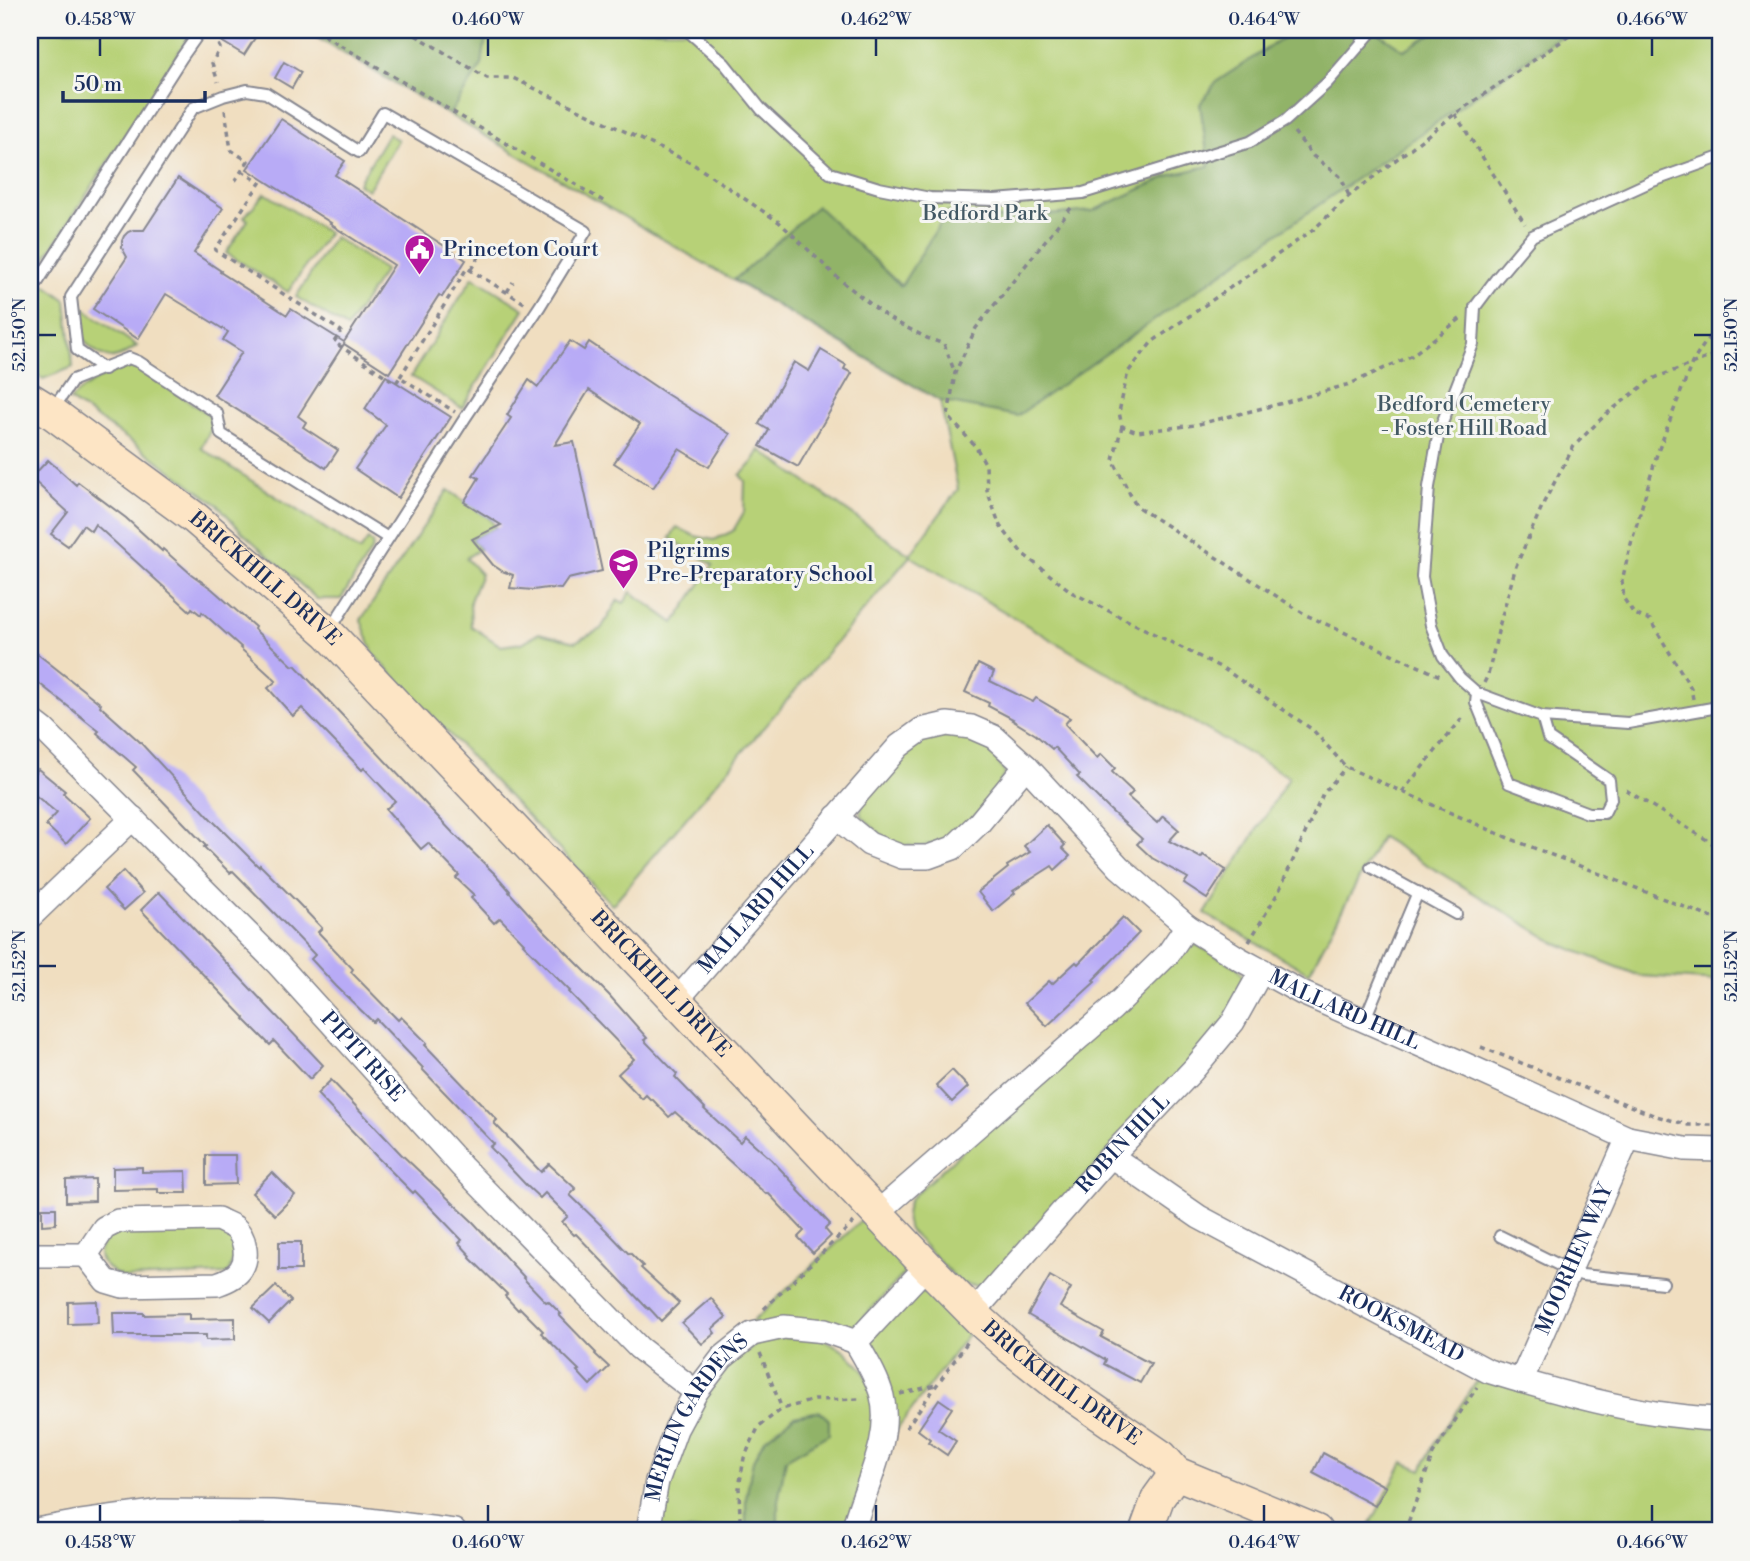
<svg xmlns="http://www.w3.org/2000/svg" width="1750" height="1561" font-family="'Libre Bodoni',serif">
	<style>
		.green { fill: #b7d177; stroke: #69806a; stroke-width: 2 }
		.forest { fill: #91b368; stroke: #567163; stroke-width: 2 }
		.building { fill: #b8abf6 }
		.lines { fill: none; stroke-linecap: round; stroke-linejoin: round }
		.lane-casing { stroke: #86868f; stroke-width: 14 }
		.street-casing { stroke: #86868f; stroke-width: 26 }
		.secondary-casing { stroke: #86868f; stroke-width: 35 }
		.path { stroke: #86868f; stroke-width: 3.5; stroke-dasharray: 5 5; stroke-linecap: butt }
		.lane { stroke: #fff; stroke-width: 10 }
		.street { stroke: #fff; stroke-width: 23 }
		.secondary { stroke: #fde5c5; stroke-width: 32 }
		.ticks { fill: none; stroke: #1b2f5e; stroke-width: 2.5 }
		.labels { text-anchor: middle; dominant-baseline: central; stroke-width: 6; stroke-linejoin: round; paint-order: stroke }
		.park-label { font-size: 21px; fill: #425864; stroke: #f6f6f2 }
		.poi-label { font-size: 21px; fill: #1b2f5e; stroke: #f6f6f2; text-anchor: start }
		.street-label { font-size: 21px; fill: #1b2f5e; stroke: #f6f6f2 }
		.neatline { fill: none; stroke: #1b2f5e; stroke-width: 2.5 }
		.ticks-label { font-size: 18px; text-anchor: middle; fill: #1b2f5e }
	</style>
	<rect width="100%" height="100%" fill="#f6f6f2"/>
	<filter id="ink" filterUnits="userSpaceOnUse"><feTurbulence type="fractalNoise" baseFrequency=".0143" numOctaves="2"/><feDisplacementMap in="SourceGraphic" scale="14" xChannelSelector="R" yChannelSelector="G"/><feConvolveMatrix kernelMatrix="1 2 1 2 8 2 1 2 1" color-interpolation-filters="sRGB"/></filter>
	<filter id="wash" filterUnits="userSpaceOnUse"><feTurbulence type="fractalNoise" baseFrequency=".00686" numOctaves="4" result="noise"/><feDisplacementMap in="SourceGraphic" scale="28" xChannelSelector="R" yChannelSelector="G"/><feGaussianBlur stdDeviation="1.57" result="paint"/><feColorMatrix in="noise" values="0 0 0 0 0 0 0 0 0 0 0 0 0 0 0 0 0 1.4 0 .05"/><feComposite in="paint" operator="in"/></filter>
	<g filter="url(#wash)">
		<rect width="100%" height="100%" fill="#f0dec0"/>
		<g class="green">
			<path d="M30 30H193L41 265 33 266 30 270Z"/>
			<path d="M304 30H1720V981L1640 976 1556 943 1381 837 1309 973 1205 914 1289 777 1089 662 910 556 612 905 374 655 361 620 448 490 489 518 496 528 472 539 480 549 466 558 481 574 470 601 471 626 501 646 522 643 539 633 575 642 601 629 618 600 624 603 631 592 674 623 713 565 670 538 677 527 695 536 714 540 733 531 744 512 745 481 740 475 750 466 760 450 910 555 958 489 940 401Z"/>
			<path d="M388 134 398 140 368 190 358 184Z"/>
			<path d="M265 193 328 233 288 292 226 253 248 220 244 217Z"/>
			<path d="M334 237 385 270 347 328 296 297Z"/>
			<path d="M473 277 524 309 462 408 411 376Z"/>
			<path d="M44 284 66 300 73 367 43 379 30 372V307Z"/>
			<path d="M79 305 137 346C130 351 121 358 112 358 100 357 84 344 81 334 78 326 79 314 79 305Z"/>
			<path d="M134 366 207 413 215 422 201 448 360 551 368 540 372 543 373 548 341 599H317L243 533 218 505 135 444 70 400C87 384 110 370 134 366Z"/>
			<path d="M949 731 976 739 991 751 1005 773 990 802 952 839 920 847 894 844 872 827 860 814 865 793 907 745Z"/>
			<path d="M1197 945 1238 967 1243 975 1244 984 1222 1029 983 1286 961 1284 909 1230C905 1218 905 1210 911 1198L1180 951 1187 947Z"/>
			<path d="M867 1215 904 1264V1274L854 1328 846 1331 740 1333Z"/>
			<path d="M218 1226 239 1243 228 1274 124 1278C115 1274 99 1265 99 1254 99 1247 106 1238 109 1232Z"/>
			<path d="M927 1291 943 1295 973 1327 893 1435 877 1365 869 1341 912 1294Z"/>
			<path d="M769 1336 821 1338 844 1350 863 1369 872 1389 879 1428 846 1531H657L658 1522 679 1444 702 1400 726 1364Z"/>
			<path d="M1481 1375 1720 1428V1531H1367L1403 1462 1422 1470 1433 1446Z"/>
		</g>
		<g class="forest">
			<path d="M304 30H487L482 65 449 115Z"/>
			<path d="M1312 30H1374L1404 50 1438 30H1569L1017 416 940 401 734 280 817 206 901 286 947 212 1003 219 1093 211 1171 175 1209 166 1200 104 1216 82 1283 38Z"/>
			<path d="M820 1411 829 1420V1434L786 1459 778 1501V1531H748L746 1528V1498L753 1460 764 1440 794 1416Z"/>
		</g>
		<g id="blocks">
			<g class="building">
				<path d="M228 30H260L244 55 221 41Z"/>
				<path d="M284 62 301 72 292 88 275 78Z"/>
				<path d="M281 119 345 161 335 175 466 260 442 297 439 295 389 373 344 344 298 416 306 422 303 427 338 450 326 468 303 453V452L214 395 242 352 223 340 228 332 166 294 138 339 93 309 127 257 122 248V241L124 236 128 232 133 230H144L178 178 223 208 194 253 221 271 220 272 287 315 291 309 344 342 394 265 330 224 331 223 247 169Z"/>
				<path d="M570 341 584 350 589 342 668 395 730 434 709 467 679 449 653 488 614 463 640 424 589 390 555 445 574 442 602 571 568 579 561 589 547 588 533 590 510 588 513 575 502 571 493 565 472 539 501 525 464 502 479 478 473 475 511 418 507 415 529 380 538 387Z"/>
				<path d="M821 350 846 365 844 369 852 373 798 467 760 446 769 430 759 424 794 362 809 371Z"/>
				<path d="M386 376 451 417 398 498 355 469 386 425 365 409Z"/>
				<path d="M48 460 76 485 78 482 126 518 162 551 163 549 191 574 212 589 255 627 254 629 293 666 295 665 454 834 496 875 510 891 509 892 542 928 609 995 647 1038 644 1040 677 1074 675 1077 705 1108 704 1109 740 1142 745 1136 771 1159 798 1188 797 1189 830 1224 825 1229 831 1236 813 1253 798 1237 804 1231 768 1193 766 1194 675 1112 669 1117 652 1099 651 1100 646 1095 642 1099 618 1074 634 1059 569 992 570 991 523 944 524 943 500 918 494 923 471 898 474 895 456 878 459 875 428 843 421 849 386 809 395 801 364 768 362 770 302 708 293 716 268 688 276 681 240 648 241 647 202 612 201 615 192 608 190 611 95 524 91 531 83 525 68 546 51 534 68 512 31 478Z"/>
				<path d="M30 648 101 704 100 706 139 741 211 819 259 867 260 865 297 902 322 928 318 932 353 969 351 972 398 1020 401 1017 427 1043 425 1045 497 1120 494 1123 541 1172 549 1164 576 1189 570 1195 606 1230 629 1254 630 1253 643 1266 641 1268 679 1303 661 1321 649 1308 648 1309 576 1234 574 1235 562 1222 568 1216 545 1193 540 1198 527 1186 490 1147 494 1144 422 1069 423 1068 376 1019 373 1022 336 986 311 959 315 955 292 931 233 871 230 873 204 847 206 846 133 770 136 767 97 733 99 731 30 676Z"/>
				<path d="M978 664 994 672 990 681 1033 702 1036 698 1070 718 1065 724 1097 758 1101 754 1115 768 1112 772 1133 792 1128 797 1157 823 1163 816 1179 830 1169 841 1201 858 1203 855 1226 870 1207 899 1184 884 1188 878 1152 858 1137 844 1142 839 1109 809 1077 777 1080 775 1054 747 1052 749 1036 735 1012 720 1013 719 988 706 989 703 965 692Z"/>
				<path d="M38 769 65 791 63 793 90 818 66 844 46 825 57 813 30 791V779Z"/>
				<path d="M1047 825 1065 845 1062 848 1070 856 1055 870 1052 866 1013 891 1015 893 993 911 978 892 1008 868 1007 866 1030 852 1024 846Z"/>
				<path d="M123 871 143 893 124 910 104 889Z"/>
				<path d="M159 892 323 1065 310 1079 274 1041 270 1045 244 1019 245 1018 141 910Z"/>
				<path d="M1123 917 1139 933 1093 980 1095 982 1047 1026 1025 1003 1049 981 1052 984 1076 962 1078 964Z"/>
				<path d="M952 1070 968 1087 952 1102 936 1085Z"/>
				<path d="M331 1080 401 1154 473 1222 524 1277 523 1278 546 1302 548 1301 561 1314 559 1315 596 1353 595 1354 609 1367 590 1385 577 1371 579 1370 541 1333 543 1331 520 1308 518 1310 505 1296 507 1294 470 1258 471 1256 459 1243 462 1240 415 1191 413 1193 378 1158 317 1094Z"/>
				<path d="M206 1155H235L236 1184 206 1185Z"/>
				<path d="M142 1167V1172L186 1171 187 1193H158V1189L113 1190V1168Z"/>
				<path d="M272 1172 295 1195 275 1215 252 1193Z"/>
				<path d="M95 1179V1201L66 1202V1180Z"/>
				<path d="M42 1208H56V1224L42 1225Z"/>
				<rect x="279" y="1242" width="22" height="28"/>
				<path d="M1050 1276 1071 1288 1060 1307 1104 1332 1101 1337 1151 1364 1140 1383 1104 1364 1106 1360 1028 1315Z"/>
				<path d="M276 1286 291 1301 269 1323 253 1308Z"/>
				<path d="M711 1298 726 1317 712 1329 715 1333 702 1344 682 1323Z"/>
				<path d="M97 1301 98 1323 68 1324V1302Z"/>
				<path d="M113 1313H144V1315L189 1314V1319L235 1318V1339L206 1340V1335H114Z"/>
				<path d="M939 1399 952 1408 938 1429 956 1441 947 1455 928 1442 930 1439 918 1430Z"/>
				<path d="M1323 1453 1386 1487 1375 1506 1313 1473Z"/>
			</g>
		</g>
	</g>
	<g filter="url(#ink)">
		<use href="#blocks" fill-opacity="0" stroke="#86868f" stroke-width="2"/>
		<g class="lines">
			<defs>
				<g id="lane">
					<path d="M687 30 725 64 761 109 830 173 879 188 930 198 995 200 1083 193 1250 142 1285 121 1327 83 1373 30"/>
					<path d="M30 294 182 57 201 30"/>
					<path d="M104 369 77 350 71 297 193 108 223 96 247 90 266 93 359 152 383 113 586 231 540 306 465 418 329 631"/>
					<path d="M53 409 73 380 129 358 139 362 217 413 221 434 388 538"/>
					<path d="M1477 693 1476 702 1509 783 1588 813H1604L1611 799 1609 780 1548 738 1542 717 1477 693 1460 678 1443 656 1431 625 1422 577 1429 487 1439 431 1473 344 1475 307 1496 279 1532 236 1650 182 1720 157"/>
					<path d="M1542 717 1628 723 1718 707 1720 705"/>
					<path d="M1371 867 1456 914"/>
					<path d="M1364 1021 1418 892"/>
					<path d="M1500 1236 1569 1270 1582 1275 1663 1283"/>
				</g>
				<g id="street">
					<path id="s1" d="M30 719 43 729 277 963 462 1167 639 1348 696 1392"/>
					<path d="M836 817 869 844 902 857H928L953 848 979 823 1026 766"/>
					<path d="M30 917 133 818"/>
					<path id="s2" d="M676 1001 899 746 921 730 947 724 971 727 994 737 1026 766 1119 867 1187 926 1238 958 1302 993 1464 1064 1628 1138 1685 1149 1720 1150"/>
					<path id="s3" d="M1111 1156 1199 1217 1488 1371C1543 1388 1599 1404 1656 1413 1678 1416 1698 1419 1720 1419"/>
					<path d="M877 1213 1112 1009 1168 954 1187 926"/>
					<path d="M218 1219C223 1222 229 1224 234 1227 245 1236 249 1257 241 1269 236 1277 226 1281 217 1284L123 1286 106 1281 86 1255 104 1228 118 1221Z"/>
					<path d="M30 1255H86"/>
					<path id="s4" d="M973 1313 1111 1156 1193 1070 1233 1022 1262 970"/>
					<path id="s5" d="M1521 1381 1628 1138"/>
					<path d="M30 1531 74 1523 161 1511 272 1512 345 1517 454 1531"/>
					<path id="s6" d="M648 1531 657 1481 676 1429 696 1392 722 1358 752 1334 784 1327 825 1331 856 1342"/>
					<path d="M853 1531C863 1488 893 1441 882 1396 877 1377 866 1360 856 1342L927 1266"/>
				</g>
				<g id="secondary">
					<path id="s7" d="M30 399 51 412 196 519 328 633 927 1266 982 1322 1010 1347 1059 1386 1162 1457 1176 1473 1316 1531"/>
					<path d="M1146 1531 1158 1498 1176 1473"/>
				</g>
			</defs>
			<use href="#lane" class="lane-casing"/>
			<use href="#street" class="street-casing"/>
			<use href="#secondary" class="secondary-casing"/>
			<g class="path">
				<path d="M315 30 605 202"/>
				<path d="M407 30 487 78H513L693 164 779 222 839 279 888 318 927 338 944 344 955 373"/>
				<path d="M213 36 220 48 212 63 218 82"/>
				<path d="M225 110 231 150 248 161 235 181"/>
				<path d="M1455 114 1525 224"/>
				<path d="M1294 132 1313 156 1341 177 1349 196"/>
				<path d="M242 171 260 183 215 250 341 331 334 342 396 383 400 377 455 412"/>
				<path d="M1071 208 976 328 955 373 948 416 976 447 986 465 987 490 1000 526 1023 554 1073 593 1224 669 1313 730 1346 767 1506 837 1720 921"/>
				<path d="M471 269 481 253"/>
				<path d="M507 292 513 282"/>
				<path d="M1460 319 1411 356 1350 384 1283 403 1195 425 1137 432 1122 426 1119 412 1128 372 1152 342 1313 230 1349 196 1455 114 1578 30"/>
				<path d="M400 377 467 268 526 304"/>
				<path d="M1122 426 1113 460 1136 506 1306 615 1440 676"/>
				<path d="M1484 683 1488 675 1500 623 1516 566 1544 502 1574 446 1605 415 1652 379 1720 353"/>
				<path d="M1693 699 1691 688 1650 620 1634 614 1624 599 1622 581 1629 551 1657 454 1692 363 1720 320"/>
				<path d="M1626 790 1720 848"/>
				<path d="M1402 792 1465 715"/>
				<path d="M1249 942 1279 891 1323 794 1346 767"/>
				<path d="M1481 1047 1653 1115 1688 1125H1720"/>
				<path d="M764 1309 854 1222"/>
				<path d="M760 1353 782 1409"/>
				<path d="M900 1394 936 1385"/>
				<path d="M906 1428 969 1340"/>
				<path d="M742 1531 740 1519 739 1488 744 1458 759 1426 782 1409 814 1400 861 1399"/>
				<path d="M1405 1531 1433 1454 1477 1387"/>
			</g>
			<use href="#lane" class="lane"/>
			<use href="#street" class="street"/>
			<use href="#secondary" class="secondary"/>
		</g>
	</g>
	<path class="ticks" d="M100 38V56M488 38V56M876 38V56M1264 38V56M1652 38V56M38 335H56M1694 335H1712M38 966H56M1694 966H1712M100 1505V1522M488 1505V1522M876 1505V1522M1264 1505V1522M1652 1505V1522"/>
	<defs>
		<symbol id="civic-pin" viewBox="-11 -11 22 30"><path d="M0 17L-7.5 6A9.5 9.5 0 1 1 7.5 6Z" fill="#b5179e" stroke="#f6f6f2"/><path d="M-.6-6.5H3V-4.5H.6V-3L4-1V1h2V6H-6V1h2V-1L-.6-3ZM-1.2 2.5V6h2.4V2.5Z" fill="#fff"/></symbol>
		<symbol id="school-pin" viewBox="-11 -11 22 30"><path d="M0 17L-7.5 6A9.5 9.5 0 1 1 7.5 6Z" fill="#b5179e" stroke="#f6f6f2"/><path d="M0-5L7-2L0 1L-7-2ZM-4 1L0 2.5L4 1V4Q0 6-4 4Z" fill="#fff"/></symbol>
	</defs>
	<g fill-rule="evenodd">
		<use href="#civic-pin" x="402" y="232" width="35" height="47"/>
		<use href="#school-pin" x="606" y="546" width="35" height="47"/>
	</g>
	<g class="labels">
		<g class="park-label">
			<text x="985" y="214">Bedford Park</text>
			<text x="1464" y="405">Bedford Cemetery<tspan x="1464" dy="24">- Foster Hill Road</tspan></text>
		</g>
		<g class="poi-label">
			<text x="443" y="250">Princeton Court</text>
			<text x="647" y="551">Pilgrims<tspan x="647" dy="24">Pre-Preparatory School</tspan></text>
		</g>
		<g class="street-label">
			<text stroke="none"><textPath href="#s7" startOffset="296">BRICKHILL DRIVE</textPath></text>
			<text stroke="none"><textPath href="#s2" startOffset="122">MALLARD HILL</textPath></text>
			<text stroke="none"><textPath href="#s7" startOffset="863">BRICKHILL DRIVE</textPath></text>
			<text stroke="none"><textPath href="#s2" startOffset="891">MALLARD HILL</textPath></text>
			<text stroke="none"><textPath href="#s1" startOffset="474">PIPIT RISE</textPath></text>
			<text stroke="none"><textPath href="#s4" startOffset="226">ROBIN HILL</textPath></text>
			<text stroke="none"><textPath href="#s5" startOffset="133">MOORHEN WAY</textPath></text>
			<text stroke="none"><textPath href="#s3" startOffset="336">ROOKSMEAD</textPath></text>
			<text stroke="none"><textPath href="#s7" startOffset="1430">BRICKHILL DRIVE</textPath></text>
			<text stroke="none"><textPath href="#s6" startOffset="126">MERLIN GARDENS</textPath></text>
		</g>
	</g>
	<rect width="1750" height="1561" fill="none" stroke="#f6f6f2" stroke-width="77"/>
	<path d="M63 91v10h142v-10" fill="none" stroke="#1b2f5e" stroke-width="3.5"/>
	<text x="74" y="91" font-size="21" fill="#1b2f5e" stroke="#f6f6f2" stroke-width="5" paint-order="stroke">50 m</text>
	<rect x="38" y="38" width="1674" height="1484" class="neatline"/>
	<g class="ticks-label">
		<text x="100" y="25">0.458°W</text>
		<text x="488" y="25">0.460°W</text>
		<text x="876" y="25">0.462°W</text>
		<text x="1264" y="25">0.464°W</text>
		<text x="1652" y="25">0.466°W</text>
		<text transform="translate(1731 335) rotate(-90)" y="6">52.150°N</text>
		<text transform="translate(19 335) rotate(-90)" y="6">52.150°N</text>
		<text transform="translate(1731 966) rotate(-90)" y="6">52.152°N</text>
		<text transform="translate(19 966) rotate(-90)" y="6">52.152°N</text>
		<text x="100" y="1548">0.458°W</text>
		<text x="488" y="1548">0.460°W</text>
		<text x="876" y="1548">0.462°W</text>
		<text x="1264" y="1548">0.464°W</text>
		<text x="1652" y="1548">0.466°W</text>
	</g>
</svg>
